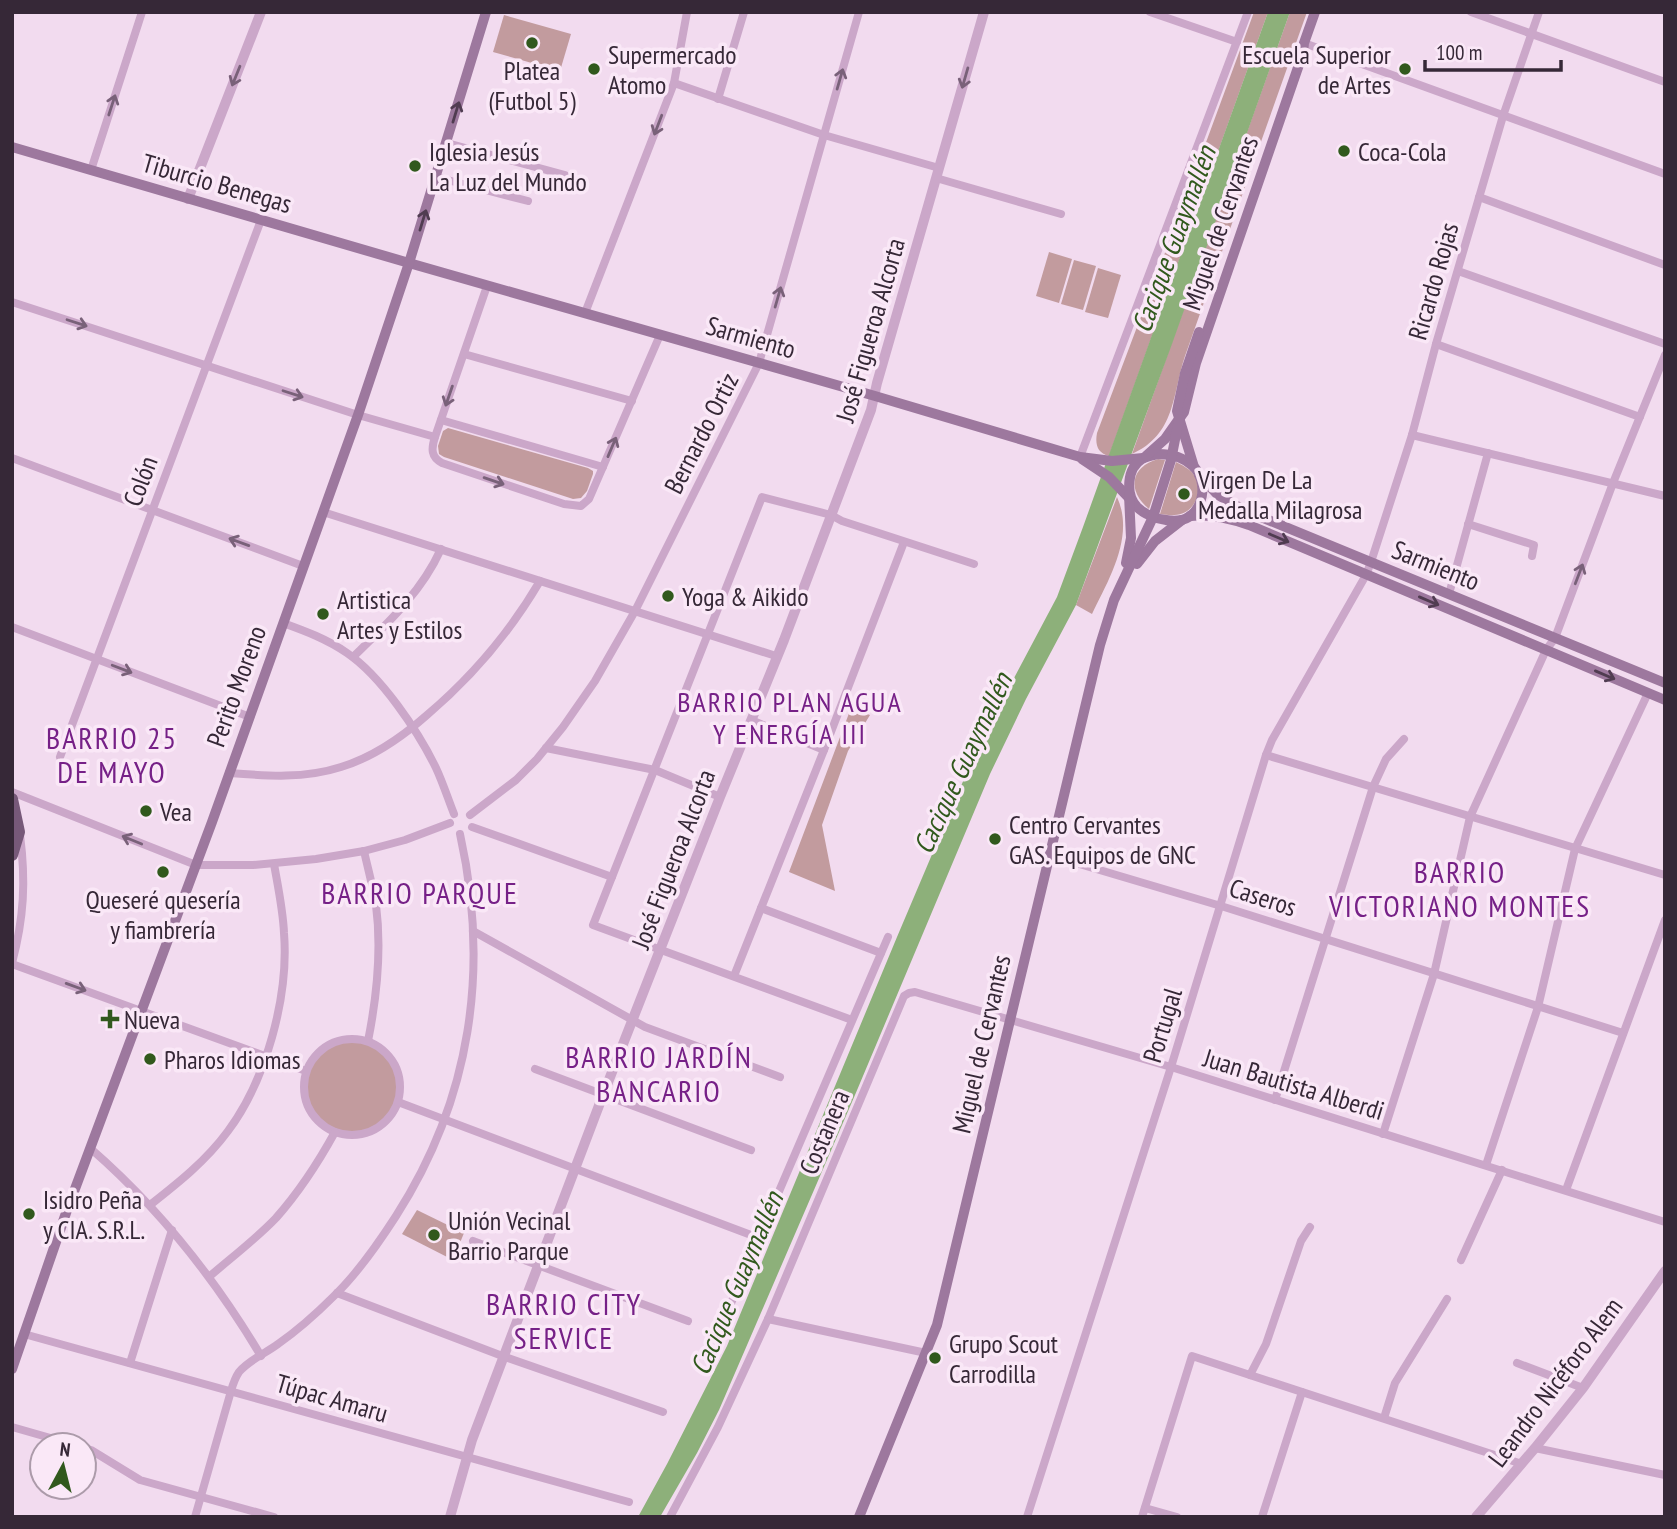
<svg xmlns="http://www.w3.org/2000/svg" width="1677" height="1529" font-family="'PT Sans Narrow',sans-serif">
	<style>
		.green { fill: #c29b9e }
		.water { fill: #8db07a }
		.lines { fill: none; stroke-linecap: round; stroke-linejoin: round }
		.minor { stroke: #cba7c9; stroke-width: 8 }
		.tertiary { stroke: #cba7c9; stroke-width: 10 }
		.secondary { stroke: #9d789e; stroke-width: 10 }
		.primary { stroke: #775979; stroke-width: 12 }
		.oneway { stroke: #796179 }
		.oneway2 { stroke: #503c51 }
		.poi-dot { fill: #31591d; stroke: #fae8f7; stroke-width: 2.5 }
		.labels { text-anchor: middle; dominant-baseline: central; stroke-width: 7; stroke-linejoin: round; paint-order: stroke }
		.poi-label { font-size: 26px; fill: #362837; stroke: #fae8f7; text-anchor: start }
		.street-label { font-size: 26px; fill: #362837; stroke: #fae8f7 }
		.water-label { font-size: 28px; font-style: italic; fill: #31591d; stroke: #fae8f7 }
		.neighbourhood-label { font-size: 28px; letter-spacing: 2px; fill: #762087; stroke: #fae8f7 }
		.quarter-label { font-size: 30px; letter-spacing: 2px; fill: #762087; stroke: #fae8f7 }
	</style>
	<rect width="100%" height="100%" fill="#f2dbef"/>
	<g class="green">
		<path d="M1254 12H1268L1109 456C1097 453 1095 444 1097 433L1180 213Z"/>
		<path d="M1290 12H1307L1185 356C1172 395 1176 434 1132 454Z"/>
		<path d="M504 15 571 34 560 71 493 52Z"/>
		<path d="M1049 252 1072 259 1059 303 1036 296Z"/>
		<path d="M1074 260 1096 266 1083 310 1061 304Z"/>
		<path d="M1098 268 1121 275 1108 318 1085 312Z"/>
		<path d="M448 428 588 468 593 471V474L587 491 581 498 573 499 444 457 439 454 438 446 443 431Z"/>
		<path d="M1158 459 1165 460 1149 509C1127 491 1130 467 1158 459Z"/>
		<path d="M1176 462C1182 465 1190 469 1194 475 1199 482 1199 490 1197 497 1191 515 1177 517 1160 514Z"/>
		<path d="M1117 497C1135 536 1109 579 1092 614L1076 605Z"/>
		<path d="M851 708 870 715 848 751 822 825 835 891 789 872Z"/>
		<circle cx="352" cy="1087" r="48"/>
		<path d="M417 1210 464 1233 453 1260 402 1234Z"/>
	</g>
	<path class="water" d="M1268 12H1290L1172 344 1076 605 1026 699 990 774 855 1095 719 1410 697 1453 660 1517H638L667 1464 727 1346 897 937 978 746 1057 597 1083 527Z"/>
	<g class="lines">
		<g class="minor">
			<path d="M1150 12 1237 42"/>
			<path d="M1471 12 1665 82"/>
			<path d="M1304 43 1665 174"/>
			<path d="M674 83 824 135 939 168"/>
			<path d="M718 99 744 12"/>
			<path d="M447 143 565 175"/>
			<path d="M91 170 142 12"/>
			<path d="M436 177 528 201"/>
			<path d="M936 178 1061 214"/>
			<path d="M1479 197 1665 265"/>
			<path d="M1458 271 1665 344"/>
			<path d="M487 286 435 437C431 449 431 457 442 463L564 504 581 506 589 499 660 335"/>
			<path d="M12 302 358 415 435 437"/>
			<path d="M585 313 674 83 687 12"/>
			<path d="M1436 344 1640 417"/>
			<path d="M464 354 632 401"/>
			<path d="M441 420 603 467"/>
			<path d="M1412 435 1665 496"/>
			<path d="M1080 457 1248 12"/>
			<path d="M12 458 303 566"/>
			<path d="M323 512 776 656"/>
			<path d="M1468 524 1534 545 1532 556"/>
			<path d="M1449 594 1488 453"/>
			<path d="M283 623C305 631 327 639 347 653 381 676 418 731 436 768 443 783 448 799 454 814"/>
			<path d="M12 627 250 717"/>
			<path d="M353 657C387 624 421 593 441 549"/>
			<path d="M751 720 824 750"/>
			<path d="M546 748 655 770 720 797"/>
			<path d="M1266 755 1665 875"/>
			<path d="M60 757 261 220"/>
			<path d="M229 773C267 776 304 779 341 767 374 757 401 738 427 715 473 676 510 632 540 581"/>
			<path d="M12 792 196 865H253L316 859 364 851 405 840 450 823"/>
			<path d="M470 815 516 780 537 759 563 727 595 681 635 611 759 363 859 12"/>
			<path d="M472 827 612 877"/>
			<path d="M364 851C368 869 373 887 376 905 382 951 377 996 368 1041"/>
			<path d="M1049 855 1221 906 1623 1033"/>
			<path d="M761 908 881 953"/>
			<path d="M473 931 645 1027 780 1077"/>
			<path d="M12 963C24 918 26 881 20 835"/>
			<path d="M12 964 306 1071"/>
			<path d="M734 976 824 750 904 542"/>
			<path d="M852 1020 593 925 762 497 831 515 842 521 974 564"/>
			<circle cx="352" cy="1087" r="48"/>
			<path d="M535 1069 751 1150"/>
			<path d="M1275 1100 1373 787 1386 759 1404 739"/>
			<path d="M398 1102 759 1238"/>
			<path d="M1383 1134 1434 974 1470 817 1546 650 1555 638 1613 483 1665 355"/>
			<path d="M90 1148C159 1208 214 1277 261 1356"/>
			<path d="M1486 1165 1538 1007 1575 849 1648 693"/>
			<path d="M1566 1190 1665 920"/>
			<path d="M150 1205C178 1183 206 1161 228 1131 266 1080 289 997 284 933 283 910 278 887 274 864"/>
			<path d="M473 1241 688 1321"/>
			<path d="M1461 1260 1502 1170"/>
			<path d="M210 1276C232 1257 256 1239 276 1218 299 1192 318 1163 335 1132"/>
			<path d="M337 1293 505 1357 663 1412"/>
			<path d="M768 1319 926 1353"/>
			<path d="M720 1329 888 937"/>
			<path d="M24 1334 629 1502"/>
			<path d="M130 1363 172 1230"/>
			<path d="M1517 1363 1583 1388"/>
			<path d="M1250 1375 1266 1344 1301 1241 1310 1227"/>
			<path d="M1384 1418 1395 1383 1447 1299"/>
			<path d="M12 1427 75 1445"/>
			<path d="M84 1448 91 1450 140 1480 274 1517"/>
			<path d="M1535 1448 1665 1475"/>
			<path d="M1145 1508 1177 1517"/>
			<path d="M195 1517 231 1391C233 1384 235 1378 239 1372 249 1360 266 1353 278 1344 298 1330 317 1313 334 1296 358 1273 378 1244 396 1216 471 1099 490 969 460 834"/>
			<path d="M670 1517 718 1427 768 1319 904 996 909 993 915 992 1171 1067 1665 1222"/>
			<path d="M1027 1517 1171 1067 1266 755 1272 740 1366 575 1371 562 1412 435 1436 344 1503 116 1539 12"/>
			<path d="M1142 1517 1192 1356 1522 1464"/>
			<path d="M1262 1517 1302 1392"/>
		</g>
		<g class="tertiary">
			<path d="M188 199 261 12"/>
			<path d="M450 1517 472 1440 603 1095 720 797 784 640 871 410 877 383 984 12"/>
			<path d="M1476 1517 1535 1448 1583 1388 1665 1271"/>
		</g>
		<g class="secondary">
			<path d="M12 147 409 263 875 396 1080 457 1112 461 1143 458"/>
			<path d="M1158 454C1171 454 1183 457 1193 466 1209 481 1204 514 1182 520 1177 521 1171 521 1166 520 1156 519 1144 514 1137 507 1125 494 1127 468 1142 459 1147 456 1153 455 1158 454Z"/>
			<path d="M1146 456 1165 439 1184 412 1196 363 1303 53 1304 43 1315 12"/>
			<path d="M1082 459 1109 477 1131 500"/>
			<path d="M1194 467 1177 411 1185 373 1199 332"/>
			<path d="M1199 475 1218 495 1244 510 1665 683"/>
			<path d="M1190 516C1211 514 1229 518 1249 525L1665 700"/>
			<path d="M1126 563 1131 538 1129 495"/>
			<path d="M1137 564 1155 541 1182 520"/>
			<path d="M12 1369 66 1213 212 822 358 415 409 263 486 12"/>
			<path d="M859 1517 937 1325 1100 645 1114 600 1153 517 1171 460 1179 419"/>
		</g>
		<path class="primary" d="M12 799 19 832 12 855"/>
	</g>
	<defs><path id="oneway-shaft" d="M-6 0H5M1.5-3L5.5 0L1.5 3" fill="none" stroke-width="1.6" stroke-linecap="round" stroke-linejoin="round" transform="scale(1.75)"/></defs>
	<g class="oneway">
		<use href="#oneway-shaft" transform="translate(236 76) rotate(112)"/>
		<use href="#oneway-shaft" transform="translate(965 78) rotate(106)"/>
		<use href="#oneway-shaft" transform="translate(840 79) rotate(-74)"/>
		<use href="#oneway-shaft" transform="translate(112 105) rotate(-72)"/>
		<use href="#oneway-shaft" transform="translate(658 125) rotate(111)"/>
		<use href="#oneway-shaft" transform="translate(778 297) rotate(-74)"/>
		<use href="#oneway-shaft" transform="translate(77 323) rotate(18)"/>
		<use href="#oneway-shaft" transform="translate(293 394) rotate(18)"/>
		<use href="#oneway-shaft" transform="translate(449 396) rotate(109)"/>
		<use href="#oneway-shaft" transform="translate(612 447) rotate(-67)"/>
		<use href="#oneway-shaft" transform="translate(494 481) rotate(19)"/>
		<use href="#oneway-shaft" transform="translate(239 542) rotate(-160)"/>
		<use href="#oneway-shaft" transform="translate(1579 574) rotate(-69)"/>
		<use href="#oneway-shaft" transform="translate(122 669) rotate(21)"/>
		<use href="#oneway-shaft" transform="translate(132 840) rotate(-158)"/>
		<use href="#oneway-shaft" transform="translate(76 987) rotate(20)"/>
	</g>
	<g class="oneway2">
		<use href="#oneway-shaft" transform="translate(456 112) rotate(-73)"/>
		<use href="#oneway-shaft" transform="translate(423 220) rotate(-73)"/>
		<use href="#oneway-shaft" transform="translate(1279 538) rotate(23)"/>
		<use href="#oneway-shaft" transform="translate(1429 601) rotate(23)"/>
		<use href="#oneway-shaft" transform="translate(1605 675) rotate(23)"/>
	</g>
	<g class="poi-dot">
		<circle cx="532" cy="43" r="7"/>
		<circle cx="594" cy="69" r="7"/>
		<circle cx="1405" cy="69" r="7"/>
		<circle cx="1344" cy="151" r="7"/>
		<circle cx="415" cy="166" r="7"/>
		<circle cx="1184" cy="494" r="7"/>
		<circle cx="668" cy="596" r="7"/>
		<circle cx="323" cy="614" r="7"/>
		<circle cx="146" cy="811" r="7"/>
		<circle cx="995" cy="839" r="7"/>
		<circle cx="163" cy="872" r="7"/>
		<path d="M106.5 1008.5h7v7h7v7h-7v7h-7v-7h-7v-7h7z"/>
		<circle cx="150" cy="1059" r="7"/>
		<circle cx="29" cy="1214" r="7"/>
		<circle cx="434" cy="1235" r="7"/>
		<circle cx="935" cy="1358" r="7"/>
	</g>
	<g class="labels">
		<g class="poi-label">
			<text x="608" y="54">Supermercado<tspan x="608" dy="30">Atomo</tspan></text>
			<text x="1391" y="54" text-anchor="end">Escuela Superior<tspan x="1391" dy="30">de Artes</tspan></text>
			<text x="532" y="70" text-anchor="middle">Platea<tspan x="532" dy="30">(Futbol 5)</tspan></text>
			<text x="429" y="151">Iglesia Jesús<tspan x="429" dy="30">La Luz del Mundo</tspan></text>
			<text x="1358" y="151">Coca-Cola</text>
			<text x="1198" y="479">Virgen De La<tspan x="1198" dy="30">Medalla Milagrosa</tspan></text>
			<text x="682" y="596">Yoga &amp; Aikido</text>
			<text x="337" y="599">Artistica<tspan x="337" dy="30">Artes y Estilos</tspan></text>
			<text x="160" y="811">Vea</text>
			<text x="1009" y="824">Centro Cervantes<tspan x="1009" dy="30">GAS. Equipos de GNC</tspan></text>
			<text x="163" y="899" text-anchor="middle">Queseré quesería<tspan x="163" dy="30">y fiambrería</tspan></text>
			<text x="124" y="1019">Nueva</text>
			<text x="164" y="1059">Pharos Idiomas</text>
			<text x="43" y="1199">Isidro Peña<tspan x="43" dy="30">y CIA. S.R.L.</tspan></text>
			<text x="448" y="1220">Unión Vecinal<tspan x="448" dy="30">Barrio Parque</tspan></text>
			<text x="949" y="1343">Grupo Scout<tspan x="949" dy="30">Carrodilla</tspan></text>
		</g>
		<g class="street-label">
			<text transform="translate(217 183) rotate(16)">Tiburcio Benegas</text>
			<text transform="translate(1220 223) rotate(-71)">Miguel de Cervantes</text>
			<text transform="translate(1433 281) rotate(-74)">Ricardo Rojas</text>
			<text transform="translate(870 330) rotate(-74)">José Figueroa Alcorta</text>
			<text transform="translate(751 337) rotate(16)">Sarmiento</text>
			<text transform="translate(701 433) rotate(-63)">Bernardo Ortiz</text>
			<text transform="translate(140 481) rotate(-69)">Colón</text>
			<text transform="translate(1436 565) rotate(22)">Sarmiento</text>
			<text transform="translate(236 686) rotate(-70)">Perito Moreno</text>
			<text transform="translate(673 859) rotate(-69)">José Figueroa Alcorta</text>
			<text transform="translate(1263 897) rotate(18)">Caseros</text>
			<text transform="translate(1162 1025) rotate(-73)">Portugal</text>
			<text transform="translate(981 1044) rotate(-77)">Miguel de Cervantes</text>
			<text transform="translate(1294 1084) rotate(17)">Juan Bautista Alberdi</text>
			<text transform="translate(824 1132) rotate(-67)">Costanera</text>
			<text transform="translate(1555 1382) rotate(-53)">Leandro Nicéforo Alem</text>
			<text transform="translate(332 1398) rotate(16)">Túpac Amaru</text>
		</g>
		<g class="water-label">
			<text transform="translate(1173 239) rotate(-70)">Cacique Guaymallén</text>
			<text transform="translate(962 763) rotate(-65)">Cacique Guaymallén</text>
			<text transform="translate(736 1283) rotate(-67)">Cacique Guaymallén</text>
		</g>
		<g class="neighbourhood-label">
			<text x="790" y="701">BARRIO PLAN AGUA<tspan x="790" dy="32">Y ENERGÍA III</tspan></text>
		</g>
		<g class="quarter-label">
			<text x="112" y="737">BARRIO 25<tspan x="112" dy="34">DE MAYO</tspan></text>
			<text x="1460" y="871">BARRIO<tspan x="1460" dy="34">VICTORIANO MONTES</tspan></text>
			<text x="420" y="892">BARRIO PARQUE</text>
			<text x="659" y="1056">BARRIO JARDÍN<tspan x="659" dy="34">BANCARIO</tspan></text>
			<text x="564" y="1303">BARRIO CITY<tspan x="564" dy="34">SERVICE</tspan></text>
		</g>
	</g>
	<rect width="1677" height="1529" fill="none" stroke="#362837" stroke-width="28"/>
	<g transform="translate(63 1466) rotate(7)"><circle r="33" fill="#fae8f7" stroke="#ac9baa" stroke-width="2"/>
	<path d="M0-5L12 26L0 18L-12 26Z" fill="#31591d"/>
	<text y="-10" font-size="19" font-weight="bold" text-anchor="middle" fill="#362837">N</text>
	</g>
	<path d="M1425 60v10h136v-10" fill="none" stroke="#362837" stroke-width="3.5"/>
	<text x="1436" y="60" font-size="21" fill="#362837" stroke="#fae8f7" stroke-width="5" paint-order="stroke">100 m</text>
</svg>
